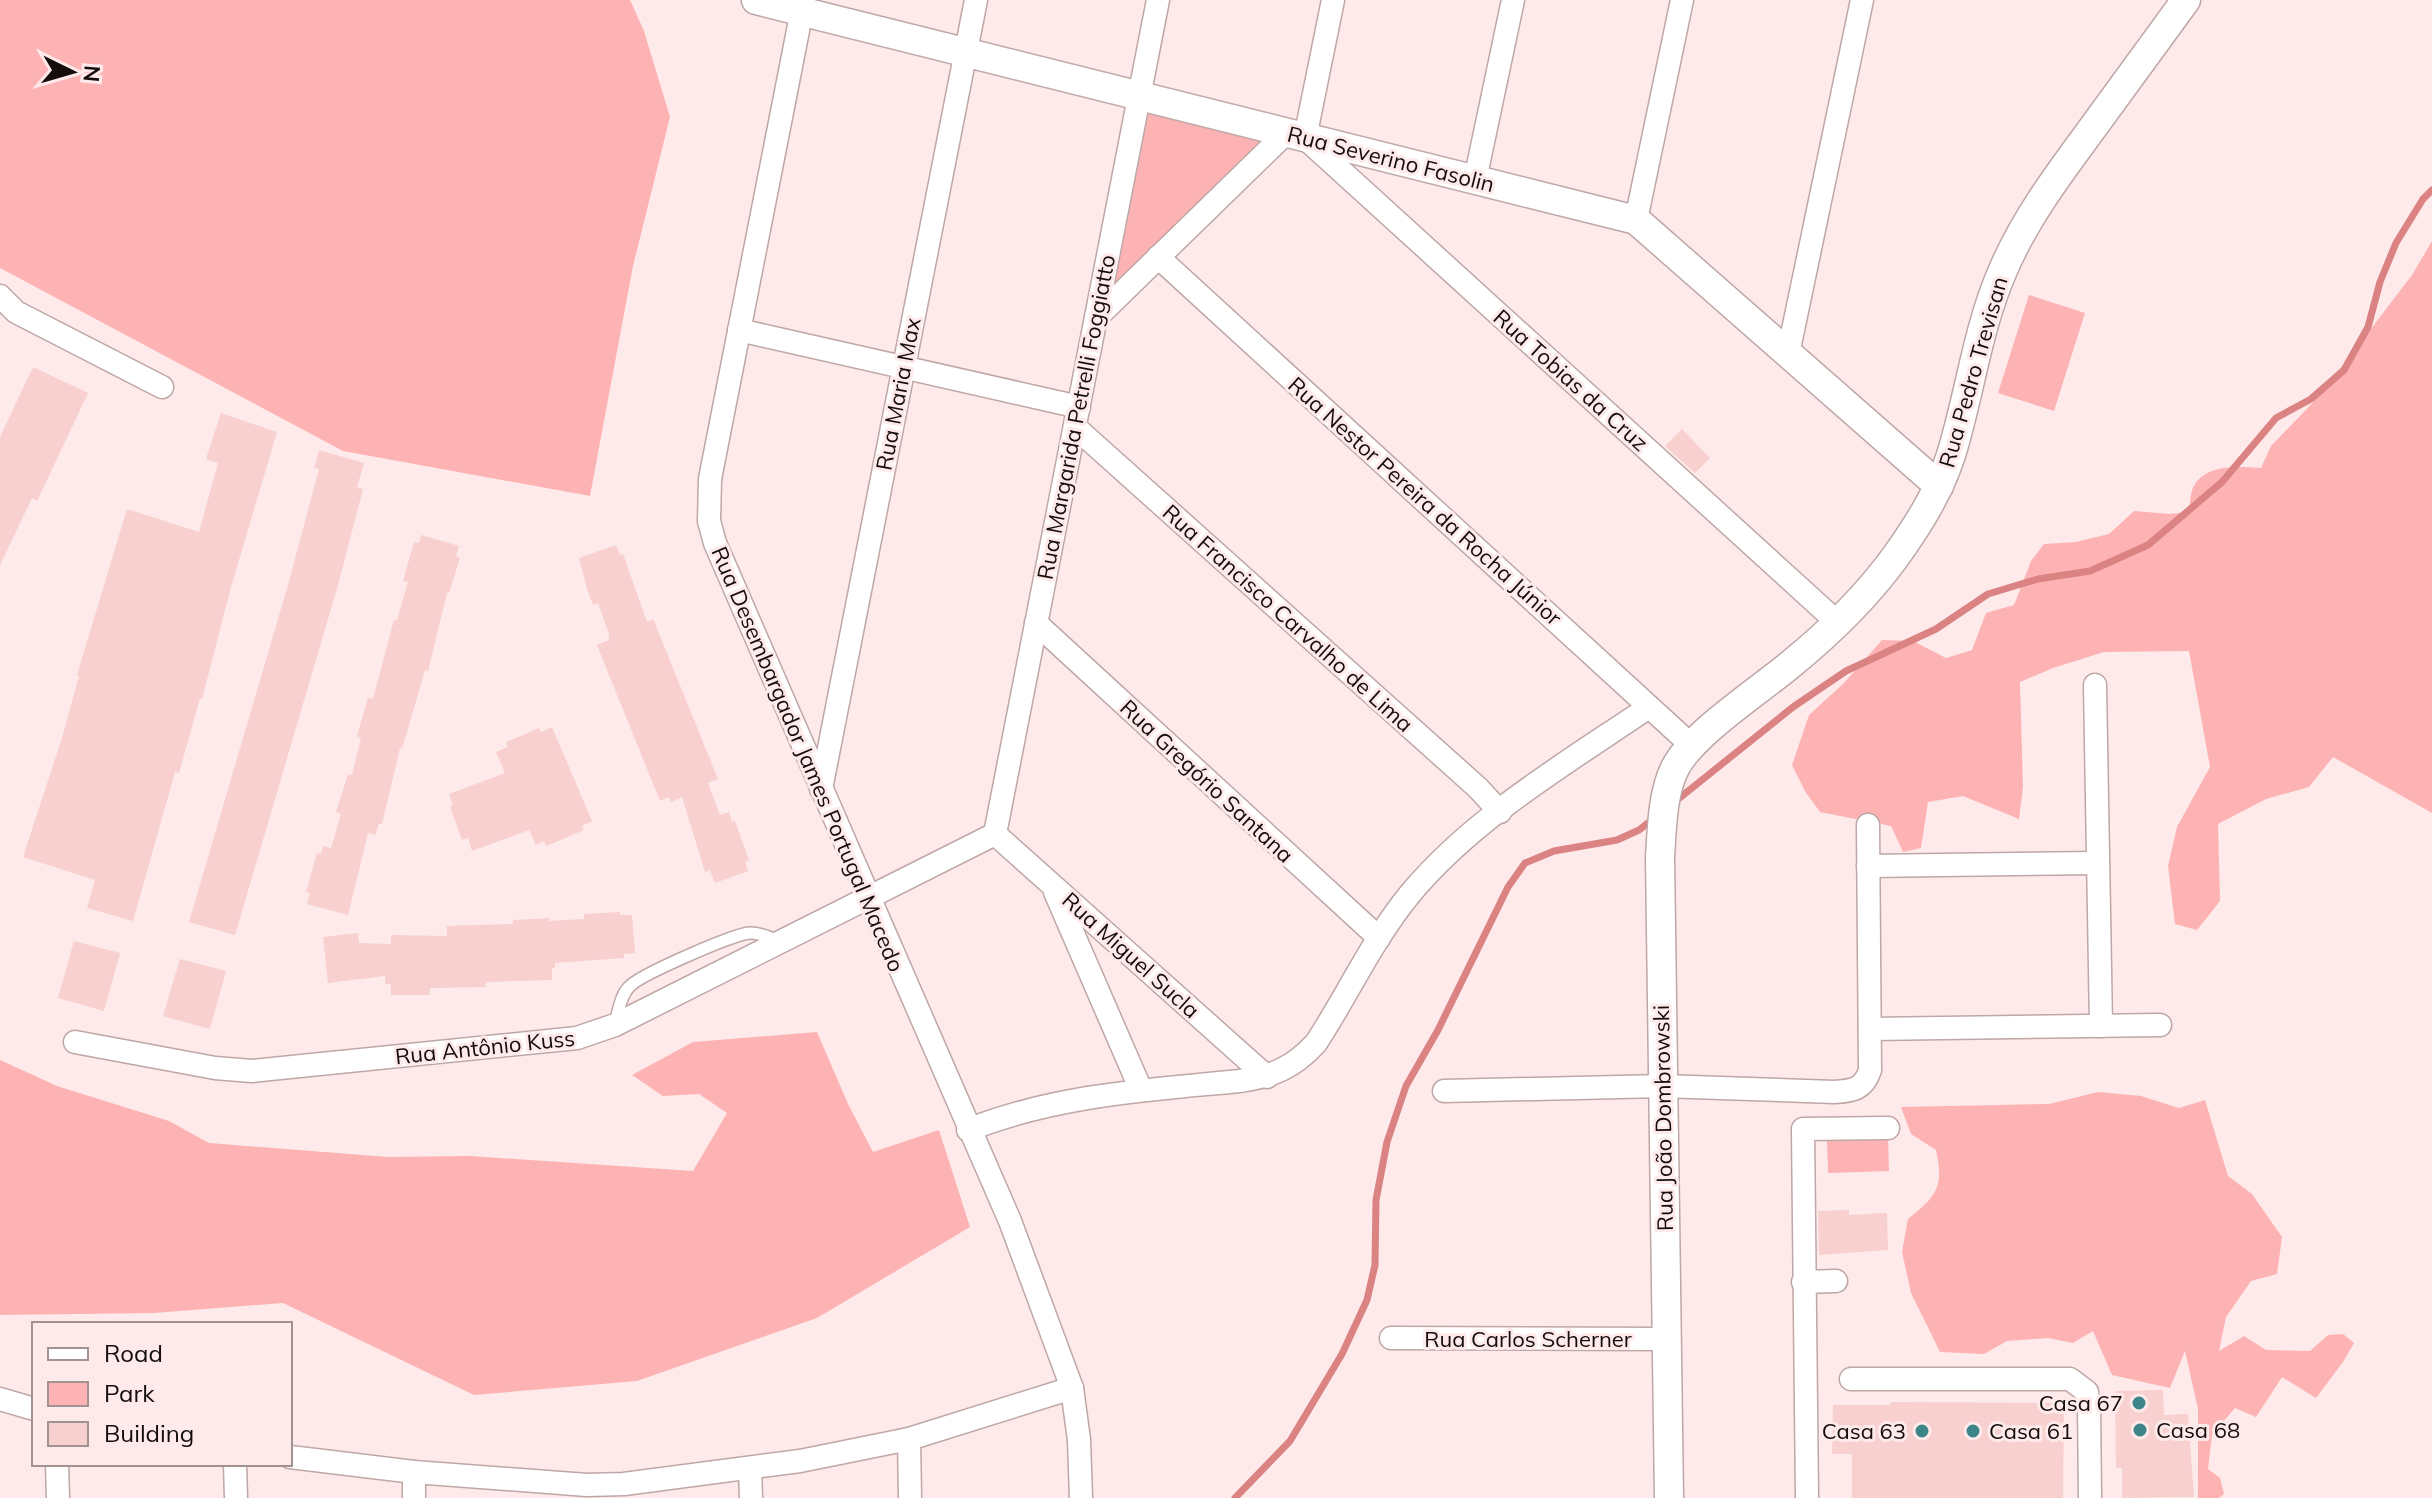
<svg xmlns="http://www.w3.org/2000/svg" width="2432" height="1498" font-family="Mulish,sans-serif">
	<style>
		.green { fill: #fdb3b3 }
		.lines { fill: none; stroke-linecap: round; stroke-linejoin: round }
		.stream { stroke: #db8283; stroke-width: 7 }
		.building { fill: #f7d0cf }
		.service-casing { stroke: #bea7a6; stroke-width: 14 }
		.minor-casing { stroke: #bea7a6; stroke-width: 25 }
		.tertiary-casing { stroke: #bea7a6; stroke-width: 31 }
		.service { stroke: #fff; stroke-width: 11 }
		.minor { stroke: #fff; stroke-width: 22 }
		.tertiary { stroke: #fff; stroke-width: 28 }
		.poi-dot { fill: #3d8588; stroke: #feeaea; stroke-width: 3 }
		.labels { text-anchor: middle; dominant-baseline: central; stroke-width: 6; stroke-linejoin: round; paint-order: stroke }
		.street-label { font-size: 22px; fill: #140d0c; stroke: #feeaea }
		.poi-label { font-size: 22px; fill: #140d0c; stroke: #feeaea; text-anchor: end }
	</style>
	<rect width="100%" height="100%" fill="#feeaea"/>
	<g class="green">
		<path d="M0 0H630L644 31 670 117 633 266 590 496 343 451 0 268Z"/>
		<path d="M1145 104 1271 135 1104 298Z"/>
		<path d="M2432 241V813L2333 757 2309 787 2266 799 2218 824 2220 901 2197 930 2175 924 2168 866 2177 827 2210 767 2189 651 2104 652 2053 668 2020 682 2023 787 2019 819 1963 796 1928 802 1921 848 1903 852 1891 826 1820 812 1806 793 1792 765 1809 715 1844 683 1882 640 1913 641 1946 658 1972 650 1986 613 2014 605 2031 561 2044 544 2076 542 2109 534 2134 511 2170 514 2189 512C2190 505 2190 492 2194 486 2207 463 2240 467 2261 468L2271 446 2322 393 2412 275Z"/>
		<path d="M2029 295 2085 313 2054 411 1998 393Z"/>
		<path d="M817 1032 848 1104 873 1152 939 1130 970 1227 817 1318 637 1381 474 1395 283 1303 154 1313 0 1315V1060L57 1086 169 1121 209 1143 388 1157 470 1156 693 1171 727 1113 699 1094 663 1096 632 1075 693 1042Z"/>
		<path d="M2098 1092 2141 1096 2179 1108 2205 1100 2228 1176 2252 1194 2282 1237 2277 1274 2251 1281 2226 1317 2219 1351 2244 1336 2266 1350 2310 1351 2328 1335 2343 1334 2354 1343 2343 1362 2316 1398 2282 1377 2256 1417 2235 1408 2212 1435 2208 1469 2220 1478 2224 1494 2219 1498H2198V1409L2185 1351 2170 1388 2112 1375 2093 1331 2073 1343 2048 1338 2007 1341 1984 1354 1940 1352 1911 1293 1902 1252 1908 1219C1937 1196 1944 1187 1936 1150L1911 1134 1901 1107 2049 1104Z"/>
		<path d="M1888 1138 1889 1171 1828 1173 1827 1140Z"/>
	</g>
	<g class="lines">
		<g class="stream">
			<path d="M1672 804 1793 707 1846 671 1936 629 1988 594 2038 579 2090 571 2148 545 2222 482 2276 418 2311 399 2344 370 2368 327 2380 282 2396 243 2423 199 2432 190"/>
			<path d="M1235 1498 1290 1441 1342 1354 1367 1300 1375 1265 1376 1200 1387 1142 1406 1086 1438 1030 1508 887 1525 863 1554 851 1617 840 1639 830 1653 819"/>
		</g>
	</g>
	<g class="building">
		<path d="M33 367 88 393 37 501 32 498 0 565V437Z"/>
		<path d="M221 413 277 432 231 587 202 699 200 698 179 773 175 772 133 921 87 908 95 880 23 857 62 738 79 676 77 675 127 509 199 532 218 463 206 459Z"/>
		<path d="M1682 429 1710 458 1695 473 1665 446Z"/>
		<path d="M319 450 364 463 357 487 363 489 338 585 235 935 189 922 288 585 319 469 314 468Z"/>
		<path d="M421 535 459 546 456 556 460 558 449 593H447L428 671 425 670 402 749 400 748 382 824H379L375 835 368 833 348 915 307 904 310 893 306 892 317 853 321 854 323 846 331 848 341 814 336 812 348 774 352 775 361 738 357 736 368 698 373 699 394 620H397L408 582 403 581 414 542 419 543Z"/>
		<path d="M616 545 620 555 623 554 647 622 653 619 718 779 708 783 720 815 729 812 732 822 735 821 749 860 745 862 748 871 715 883 710 870 705 872 682 797 671 802 669 797 660 801 597 645 609 640V634L598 603 593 605 587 589 579 558Z"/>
		<path d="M552 727 592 821 582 826 584 830 546 846 544 841 536 845 529 830 472 851 468 838 462 840 450 807 453 805 449 794 505 773 496 752 508 747 506 742 539 728 541 732Z"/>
		<path d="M620 912V915H632L635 953 624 954V958L555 963V968H552V980L486 982V987L430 988V995H391V984H385V976L328 983 323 937 358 933 359 943 391 944V935L447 936V926L513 924V920L549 918V921L584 919V914Z"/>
		<path d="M74 941 120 953 104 1011 58 998Z"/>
		<path d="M180 959 226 971 210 1029 163 1016Z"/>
		<path d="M1849 1210V1215L1887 1213 1888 1250 1819 1255 1818 1211Z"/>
		<path d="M2163 1390 2164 1415 2188 1414 2194 1497 2122 1498V1468H2116L2115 1391Z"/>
		<path d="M1890 1402 2064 1403 2063 1498H1852V1454H1832L1833 1405H1890Z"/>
	</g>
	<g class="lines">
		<defs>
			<path id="service" d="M615 1022C619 1011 620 996 629 987 639 975 732 935 749 933 760 932 770 938 779 941"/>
			<g id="minor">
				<path d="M804 0 710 479 709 521 715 543 1010 1221 1072 1388 1079 1440 1081 1498"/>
				<path d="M1333 0 1305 138 1837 622"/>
				<path d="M1475 180 1513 0"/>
				<path d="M1636 220 1682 0"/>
				<path d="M1158 257 1691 745"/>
				<path d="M0 296 16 312 162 387"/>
				<path d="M1096 318 1286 133"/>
				<path d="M739 330 1079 407"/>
				<path d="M1788 354 1862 0"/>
				<path d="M1075 427 1478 788 1500 812"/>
				<path d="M1036 623 1379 938"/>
				<path d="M2095 685 2101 1026"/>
				<path d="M821 789 976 0"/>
				<path d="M995 834 1158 0"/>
				<path d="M995 834 1267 1077"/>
				<path d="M1868 866 2098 863"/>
				<path d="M1055 892 1141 1090"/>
				<path d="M1870 1029 2160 1025"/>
				<path d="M75 1042 215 1068 252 1071 577 1038 615 1025 995 834"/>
				<path d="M1444 1091 1662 1086 1834 1092C1853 1091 1864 1089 1870 1070L1868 825"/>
				<path d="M968 1130C1056 1095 1147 1090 1240 1081 1273 1076 1293 1068 1316 1043 1348 994 1373 939 1410 894 1473 818 1568 762 1649 707"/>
				<path d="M1803 1282 1836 1281"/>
				<path d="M1391 1338 1666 1339"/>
				<path d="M1851 1379H2070L2087 1392 2089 1404 2090 1498"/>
				<path d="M0 1399 34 1409"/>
				<path d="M909 1439 910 1498"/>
				<path d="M290 1457 414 1472 587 1485 624 1484 800 1461 909 1439 1072 1388"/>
				<path d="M57 1464 58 1498"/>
				<path d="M235 1464 236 1498"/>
				<path d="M750 1469 751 1498"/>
				<path d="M414 1472V1498"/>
				<path d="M1807 1498 1803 1129 1888 1128"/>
			</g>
			<g id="tertiary">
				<path d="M756 0 1636 220 1939 486"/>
				<path d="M1669 1498 1660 857C1662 829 1662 794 1675 768 1692 734 1760 690 1791 664 1829 633 1867 596 1896 556 1918 525 1939 492 1951 455 1970 394 1977 329 2003 270 2024 221 2055 179 2086 137 2120 91 2153 45 2186 0"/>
			</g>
		</defs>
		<use href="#service" class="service-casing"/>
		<use href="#minor" class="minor-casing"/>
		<use href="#tertiary" class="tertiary-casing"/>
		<use href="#service" class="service"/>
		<use href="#minor" class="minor"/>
		<use href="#tertiary" class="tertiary"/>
	</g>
	<g class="poi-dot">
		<circle cx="2139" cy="1403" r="8"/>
		<circle cx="2140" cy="1430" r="8"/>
		<circle cx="1922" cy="1431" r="8"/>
		<circle cx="1973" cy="1431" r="8"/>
	</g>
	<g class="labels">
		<g class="street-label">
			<text transform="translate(1391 159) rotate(14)">Rua Severino Fasolin</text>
			<text transform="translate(1973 372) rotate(-74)">Rua Pedro Trevisan</text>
			<text transform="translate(1571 380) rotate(42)">Rua Tobias da Cruz</text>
			<text transform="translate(898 394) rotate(-79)">Rua Maria Max</text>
			<text transform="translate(1076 417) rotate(-79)">Rua Margarida Petrelli Foggiatto</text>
			<text transform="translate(1425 501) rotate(42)">Rua Nestor Pereira da Rocha Júnior</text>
			<text transform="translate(1288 618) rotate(42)">Rua Francisco Carvalho de Lima</text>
			<text transform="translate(808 759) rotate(67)">Rua Desembargador James Portugal Macedo</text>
			<text transform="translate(1207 781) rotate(43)">Rua Gregório Santana</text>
			<text transform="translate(1131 955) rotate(42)">Rua Miguel Sucla</text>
			<text transform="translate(485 1047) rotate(-6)">Rua Antônio Kuss</text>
			<text transform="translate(1663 1118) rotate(-91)">Rua João Dombrowski</text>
			<text x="1528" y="1339">Rua Carlos Scherner</text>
		</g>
		<g class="poi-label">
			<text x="2123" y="1403">Casa 67</text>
			<text x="2156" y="1430" text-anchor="start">Casa 68</text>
			<text x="1906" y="1431">Casa 63</text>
			<text x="1989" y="1431" text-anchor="start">Casa 61</text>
		</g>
	</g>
	<rect x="32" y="1322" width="260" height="144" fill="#feeaea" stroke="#a09291" stroke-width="2"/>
	<rect x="48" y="1348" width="40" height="12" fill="#ffffff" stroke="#a09291" stroke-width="2"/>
	<text x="104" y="1362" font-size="24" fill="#140d0c">Road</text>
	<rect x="48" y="1382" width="40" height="24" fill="#fdb3b3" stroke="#a09291" stroke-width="2"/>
	<text x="104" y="1402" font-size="24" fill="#140d0c">Park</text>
	<rect x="48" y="1422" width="40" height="24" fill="#f7d0cf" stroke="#a09291" stroke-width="2"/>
	<text x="104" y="1442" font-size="24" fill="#140d0c">Building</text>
	<g transform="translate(72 72) rotate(95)" stroke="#feeaea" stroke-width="6" paint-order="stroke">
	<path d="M0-6L14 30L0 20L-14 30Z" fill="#140d0c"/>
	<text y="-12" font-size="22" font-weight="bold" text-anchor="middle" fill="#140d0c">N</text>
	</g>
</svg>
